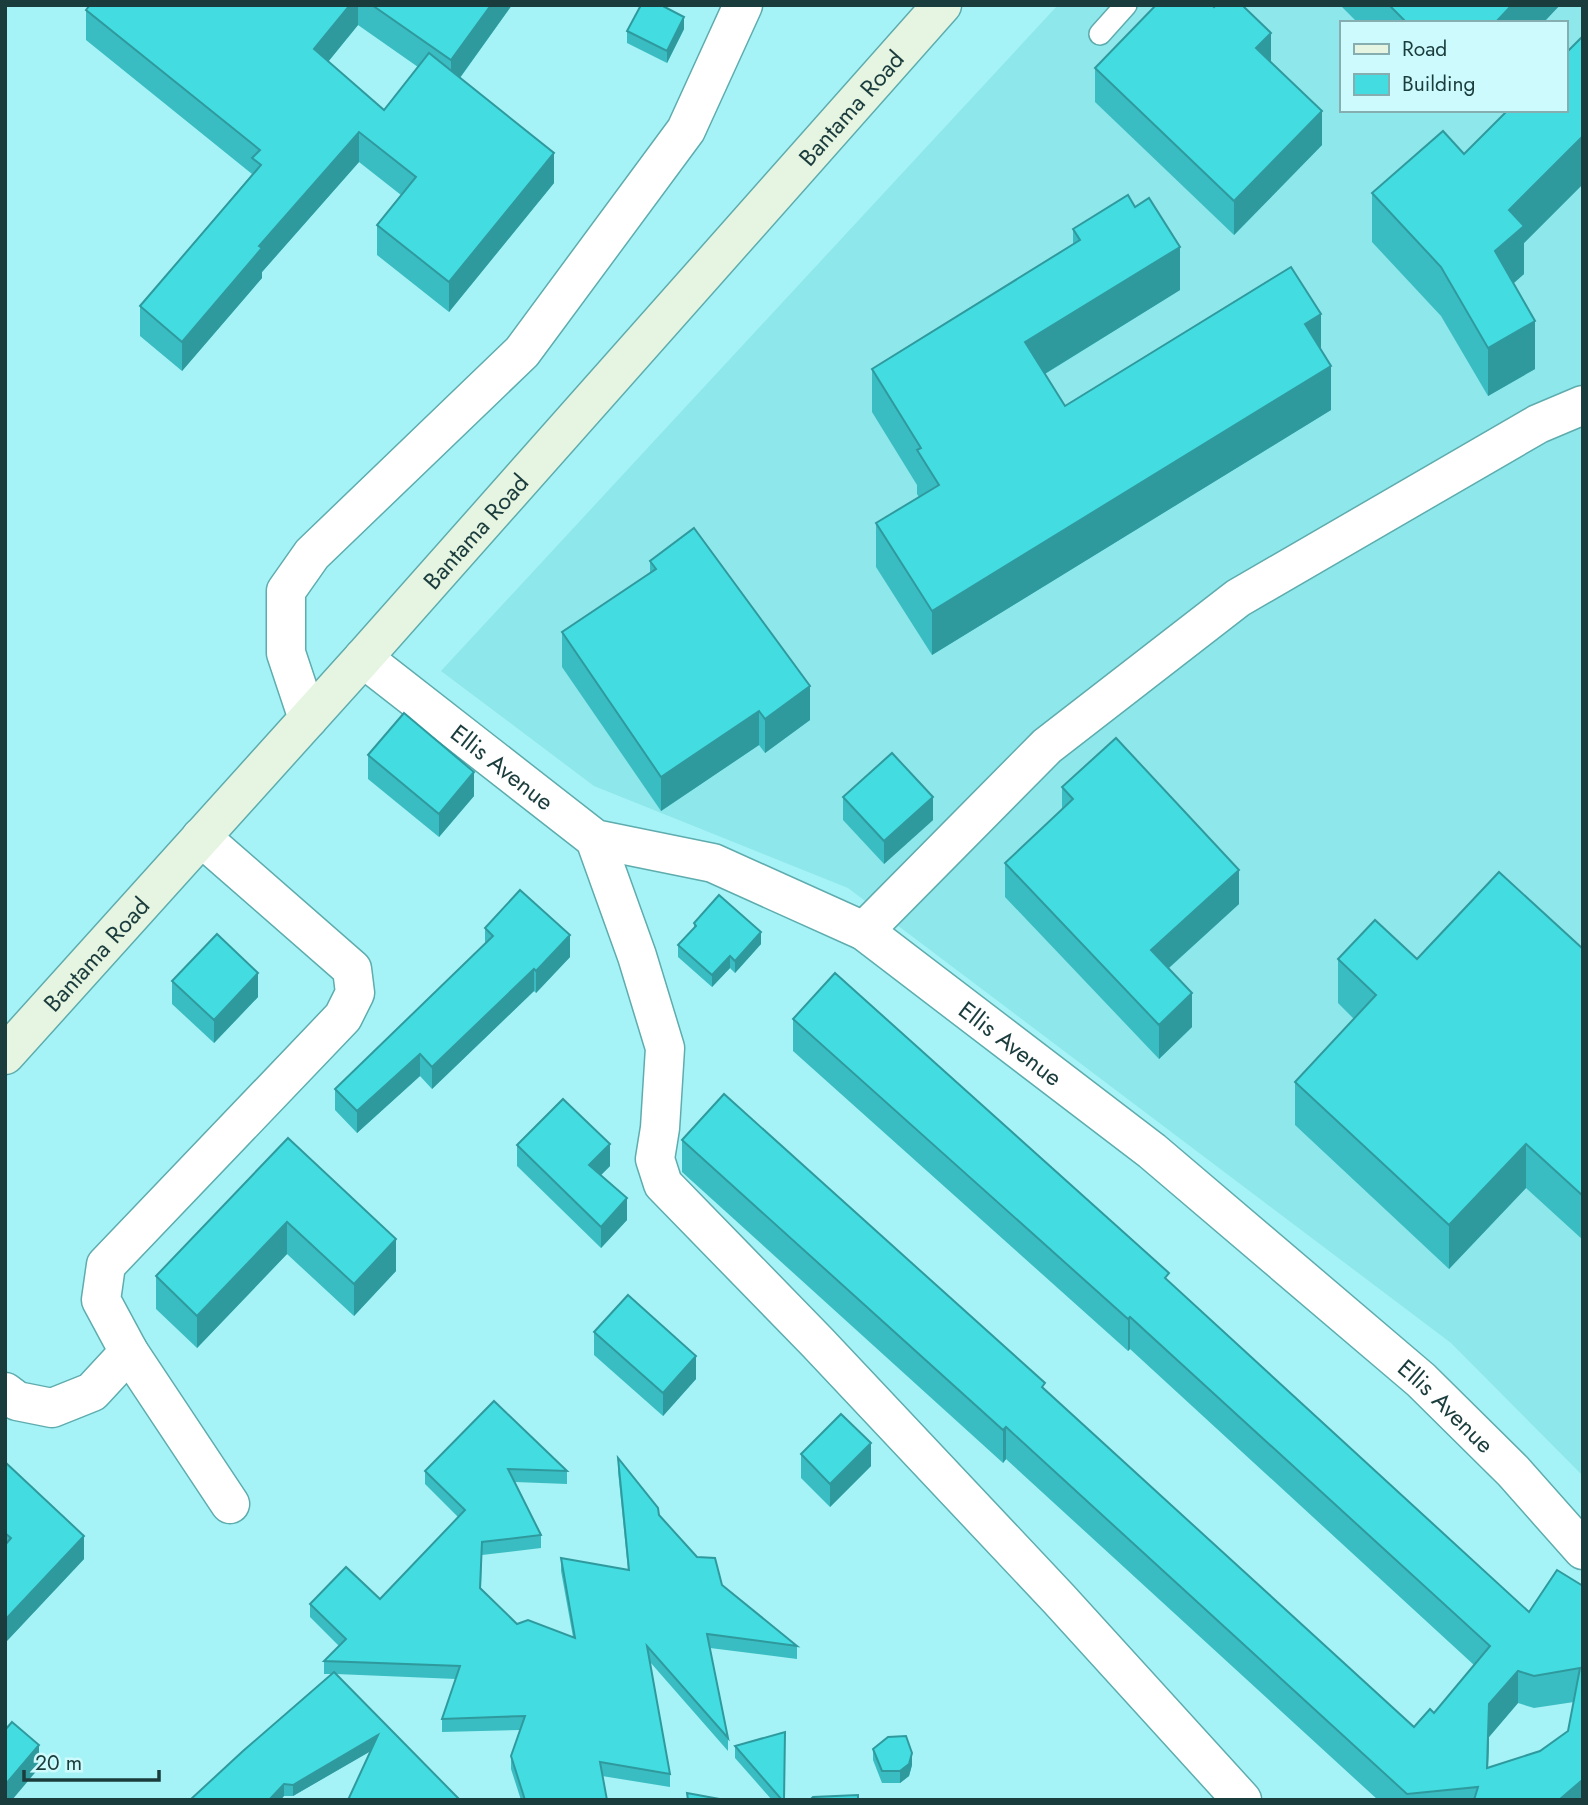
<svg xmlns="http://www.w3.org/2000/svg" width="1588" height="1805" font-family="Jost,sans-serif">
	<style>
		.built { fill: #8ee7ea; fill-rule: evenodd }
		.lines { fill: none; stroke-linecap: round; stroke-linejoin: round }
		.service-casing { stroke: #5eacae; stroke-width: 24 }
		.minor-casing { stroke: #5eacae; stroke-width: 41 }
		.tertiary-casing { stroke: #5eacae; stroke-width: 41 }
		.secondary-casing { stroke: #5eacae; stroke-width: 41 }
		.service { stroke: #fff; stroke-width: 21 }
		.minor { stroke: #fff; stroke-width: 38 }
		.tertiary { stroke: #fff; stroke-width: 38 }
		.secondary { stroke: #e6f5e1; stroke-width: 38 }
		.wall { fill: #3abdc2; fill-rule: evenodd }
		.shaded-wall { fill: #2f9a9e }
		.building { fill: #43dce1; stroke: #2f9a9e; stroke-width: 2; fill-rule: evenodd }
		.labels { text-anchor: middle; dominant-baseline: central; stroke-width: 6; stroke-linejoin: round; paint-order: stroke }
		.street-label { font-size: 24px; fill: #1b3c3d; stroke: #cdfafc }
	</style>
	<rect width="100%" height="100%" fill="#a5f3f6"/>
	<path class="built" d="M1058 5H1583V1476L1451 1343 848 888 594 786 441 671ZM1341 23H1565V110H1341Z"/>
	<g class="lines">
		<defs>
			<path id="service" d="M1100 34 1126 5"/>
			<g id="minor">
				<path d="M308 719 286 653V591L312 554 522 352 686 130 743 5"/>
				<path d="M201 837 352 969 355 993 343 1017 106 1265 101 1300 129 1352 230 1504"/>
				<path d="M595 839 637 956 665 1048 660 1128 655 1159 663 1184 817 1342 1059 1599 1242 1800"/>
				<path d="M864 931 1047 746 1238 598 1538 424 1583 405"/>
				<path d="M5 1392 17 1401 52 1408 92 1392 129 1352"/>
			</g>
			<g id="tertiary">
				<path id="s1" d="M363 658 595 839 713 863 864 931 1152 1151 1421 1380 1513 1471 1583 1550"/>
			</g>
			<g id="secondary">
				<path id="s2" d="M5 1055 363 658 942 5"/>
			</g>
		</defs>
		<use href="#service" class="service-casing"/>
		<use href="#minor" class="minor-casing"/>
		<use href="#tertiary" class="tertiary-casing"/>
		<use href="#secondary" class="secondary-casing"/>
		<use href="#service" class="service"/>
		<use href="#minor" class="minor"/>
		<use href="#tertiary" class="tertiary"/>
		<use href="#secondary" class="secondary"/>
	</g>
	<g class="wall">
		<path d="M90 5H512L460 78 554 183 449 312 377 255V225L401 195 359 162 262 272V278L182 371 140 336V306L252 174 86 40V10ZM358 25 418 67 384 110 328 62Z"/>
		<path d="M1340 5H1560L1543 23H1358Z"/>
		<path d="M684 29 667 63 627 43V31Z"/>
		<path d="M1583 36V184L1524 243V274L1513 283 1535 369 1488 396 1441 316 1372 242V193L1464 154Z"/>
		<path d="M1271 62 1322 145 1234 235 1095 102V68Z"/>
		<path d="M1073 229 1180 290 1045 374 1065 406 1321 351 1331 410 932 655 876 567V523L919 497 917 494V485L872 412V369L1073 245Z"/>
		<path d="M650 561 810 720 765 753 759 745 661 811 562 667V632L650 573Z"/>
		<path d="M368 755 474 796 439 837 368 779Z"/>
		<path d="M1062 787 1239 904 1169 968 1192 1027 1159 1059 1005 897V863L1062 810Z"/>
		<path d="M843 797 933 820 884 864 843 820Z"/>
		<path d="M694 923 761 944 735 973 730 968 712 987 678 957V945L694 929Z"/>
		<path d="M485 928 570 957 536 993 534 991 432 1089 420 1076 357 1133 335 1110V1089L485 944Z"/>
		<path d="M1583 949V1240L1526 1188 1449 1269 1295 1125V1082L1354 1019 1338 1003V959H1417Z"/>
		<path d="M172 981 258 997 214 1043 172 1004Z"/>
		<path d="M793 1019 1169 1282 1529 1612 1583 1586V1800H1378L1006 1459 1003 1463 682 1172V1140L1045 1391 1414 1727 1434 1713 1474 1665 1130 1349 1128 1351 793 1051ZM1574 1702 1568 1731 1540 1751 1488 1768 1489 1737 1518 1703 1534 1708Z"/>
		<path d="M288 1138 396 1271 354 1316 287 1254 197 1348 156 1309V1276Z"/>
		<path d="M517 1145 610 1166 601 1175 627 1220 601 1248 517 1166Z"/>
		<path d="M594 1332 696 1379 663 1416 594 1355Z"/>
		<path d="M494 1401 567 1471V1484L515 1482 541 1535V1548L482 1555 481 1588 517 1624 573 1637 561 1571V1558L628 1570 618 1471V1458L659 1515 722 1585 797 1646V1659L710 1648 728 1738V1751L650 1662 670 1774V1787L602 1776 607 1800H521L511 1769V1756L520 1730 442 1732V1719L456 1679 336 1674 370 1751 293 1796H284L190 1800 331 1674H324V1661L339 1646 310 1617V1604L380 1599 458 1517 425 1484V1471Z"/>
		<path d="M801 1454 871 1466 830 1507 801 1478Z"/>
		<path d="M5 1462 84 1559 5 1643Z"/>
		<path d="M735 1746 784 1800H772L735 1758Z"/>
		<path d="M873 1749 912 1765 909 1776 900 1783H882L873 1760Z"/>
	</g>
	<g class="shaded-wall">
		<path d="M350 5H358V25L314 79V49Z"/>
		<path d="M491 5H512L451 90V60Z"/>
		<path d="M1512 5H1560L1543 23H1495Z"/>
		<path d="M684 17V29L667 63V51Z"/>
		<path d="M1271 33V67L1256 48Z"/>
		<path d="M1322 111V145L1234 235V201Z"/>
		<path d="M359 132V162L262 272V278L182 371V342L259 246Z"/>
		<path d="M1583 136V184L1524 243V274L1495 300V251L1509 210Z"/>
		<path d="M554 153V183L449 312V282Z"/>
		<path d="M1180 247V290L1025 386V342Z"/>
		<path d="M1321 314V358L1305 324Z"/>
		<path d="M1535 321V369L1488 396V348Z"/>
		<path d="M1331 366V410L932 655V611Z"/>
		<path d="M810 686V720L765 753V719Z"/>
		<path d="M759 711V745L661 811V777Z"/>
		<path d="M474 772V796L439 837V814Z"/>
		<path d="M933 797V820L884 864V841Z"/>
		<path d="M1239 870V904L1151 984V950Z"/>
		<path d="M761 932V944L735 973V961Z"/>
		<path d="M570 935V957L536 993V971Z"/>
		<path d="M730 956V968L712 987V975Z"/>
		<path d="M534 969V991L432 1089V1067Z"/>
		<path d="M258 973V997L214 1043V1020Z"/>
		<path d="M1192 993V1027L1159 1059V1025Z"/>
		<path d="M420 1054V1076L357 1133V1111Z"/>
		<path d="M610 1144V1166L589 1187V1165Z"/>
		<path d="M1526 1144V1188L1449 1269V1225Z"/>
		<path d="M627 1198V1220L601 1248V1227Z"/>
		<path d="M287 1222V1254L197 1348V1316Z"/>
		<path d="M396 1239V1271L354 1316V1284Z"/>
		<path d="M1130 1317V1349L1128 1351V1319Z"/>
		<path d="M696 1356V1379L663 1416V1393Z"/>
		<path d="M1006 1427V1459L1003 1463V1430Z"/>
		<path d="M871 1443V1466L830 1507V1484Z"/>
		<path d="M84 1536V1559L5 1643V1620Z"/>
		<path d="M1518 1671V1703L1489 1737 1487 1800 1489 1704Z"/>
		<path d="M378 1735V1747L293 1796V1785Z"/>
		<path d="M39 1745V1768L12 1800H5V1785Z"/>
		<path d="M912 1753V1765L909 1776 900 1783V1771Z"/>
		<path d="M1581 1781V1800H1559Z"/>
		<path d="M284 1784V1796L281 1800H269Z"/>
	</g>
	<g class="building">
		<path d="M90 5H350L314 49 384 110 429 53 554 153 449 282 377 225 416 177 359 132 259 246 262 248 182 342 140 306 261 165 252 158 260 150 86 10Z"/>
		<path d="M372 5H491L451 60Z"/>
		<path d="M641 5H661L684 17 667 51 627 31Z"/>
		<path d="M1156 5H1212L1214 7 1216 5H1242L1271 33 1256 48 1322 111 1234 201 1095 68Z"/>
		<path d="M1389 5H1512L1495 23H1407Z"/>
		<path d="M1583 36V136L1509 210 1524 226 1495 251 1535 321 1488 348 1441 267 1372 193 1443 131 1464 154 1508 110H1565V54Z"/>
		<path d="M1128 195 1135 207 1149 198 1180 247 1025 342 1065 406 1291 267 1321 314 1305 324 1331 366 932 611 876 523 939 485 917 450 921 448 872 369 1080 240 1073 229Z"/>
		<path d="M694 528 810 686 765 719 759 711 661 777 562 632 656 569 650 561Z"/>
		<path d="M404 713 474 772 439 814 368 755Z"/>
		<path d="M1116 738 1239 870 1151 950 1192 993 1159 1025 1005 863 1073 799 1062 787Z"/>
		<path d="M892 753 933 797 884 841 843 797Z"/>
		<path d="M1499 872 1583 949V1196L1526 1144 1449 1225 1295 1082 1376 995 1338 959 1375 920 1417 959Z"/>
		<path d="M520 890 570 935 536 971 534 969 432 1067 420 1054 357 1111 335 1089 493 936 485 928Z"/>
		<path d="M719 895 761 932 735 961 730 956 712 975 678 945 696 926 694 923Z"/>
		<path d="M217 934 258 973 214 1020 172 981Z"/>
		<path d="M835 973 1169 1273 1165 1278 1529 1612 1557 1570 1583 1586V1783L1581 1781 1559 1800H1474L1478 1787 1407 1794 1006 1427 1003 1430 682 1140 724 1094 1045 1383 1042 1387 1414 1727 1430 1709 1434 1713 1490 1646 1130 1317 1128 1319 793 1019ZM1580 1668 1568 1731 1540 1751 1487 1768 1489 1704 1518 1671 1534 1676Z"/>
		<path d="M563 1099 610 1144 589 1165 627 1198 601 1227 517 1145Z"/>
		<path d="M288 1138 396 1239 354 1284 287 1222 197 1316 156 1276Z"/>
		<path d="M628 1295 696 1356 663 1393 594 1332Z"/>
		<path d="M494 1401 567 1471 508 1469 541 1535 482 1542 480 1588 517 1624 528 1620 575 1638 561 1558 629 1570 618 1458 658 1508 659 1515 697 1557 715 1558 722 1585 797 1646 707 1634 728 1738 647 1646 670 1774 600 1762 607 1800H525L511 1756 525 1716 442 1719 460 1666 324 1661 346 1639 310 1604 346 1567 380 1599 465 1510 425 1471Z"/>
		<path d="M841 1414 871 1443 830 1484 801 1454Z"/>
		<path d="M5 1462 84 1536 5 1620V1545L11 1538 5 1533Z"/>
		<path d="M334 1672 460 1800H348L378 1735 293 1785 284 1784 269 1800H190L243 1751Z"/>
		<path d="M12 1722 39 1745 5 1785V1730Z"/>
		<path d="M785 1732 784 1800H782L735 1746Z"/>
		<path d="M906 1736 912 1753 909 1764 900 1771H882L873 1749 888 1737Z"/>
		<path d="M687 1793 725 1800H688Z"/>
		<path d="M858 1795V1800H810L813 1797Z"/>
	</g>
	<g class="labels">
		<g class="street-label">
			<text stroke="none"><textPath href="#s2" startOffset="1270">Bantama Road</textPath></text>
			<text stroke="none"><textPath href="#s2" startOffset="704">Bantama Road</textPath></text>
			<text stroke="none"><textPath href="#s1" startOffset="177">Ellis Avenue</textPath></text>
			<text stroke="none"><textPath href="#s2" startOffset="136">Bantama Road</textPath></text>
			<text stroke="none"><textPath href="#s1" startOffset="765">Ellis Avenue</textPath></text>
			<text stroke="none"><textPath href="#s1" startOffset="1332">Ellis Avenue</textPath></text>
		</g>
	</g>
	<rect width="1588" height="1805" fill="none" stroke="#1b3c3d" stroke-width="14"/>
	<rect x="1340" y="21" width="228" height="91" fill="#cdfafc" stroke="#86aeb0" stroke-width="2"/>
	<rect x="1354" y="44" width="35" height="10" fill="#e6f5e1" stroke="#86aeb0" stroke-width="2"/>
	<text x="1402" y="56" font-size="21" fill="#1b3c3d">Road</text>
	<rect x="1354" y="74" width="35" height="21" fill="#43dce1" stroke="#86aeb0" stroke-width="2"/>
	<text x="1402" y="91" font-size="21" fill="#1b3c3d">Building</text>
	<path d="M24 1770v10h135v-10" fill="none" stroke="#1b3c3d" stroke-width="3.5"/>
	<text x="35" y="1770" font-size="21" fill="#1b3c3d" stroke="#cdfafc" stroke-width="5" paint-order="stroke">20 m</text>
</svg>
